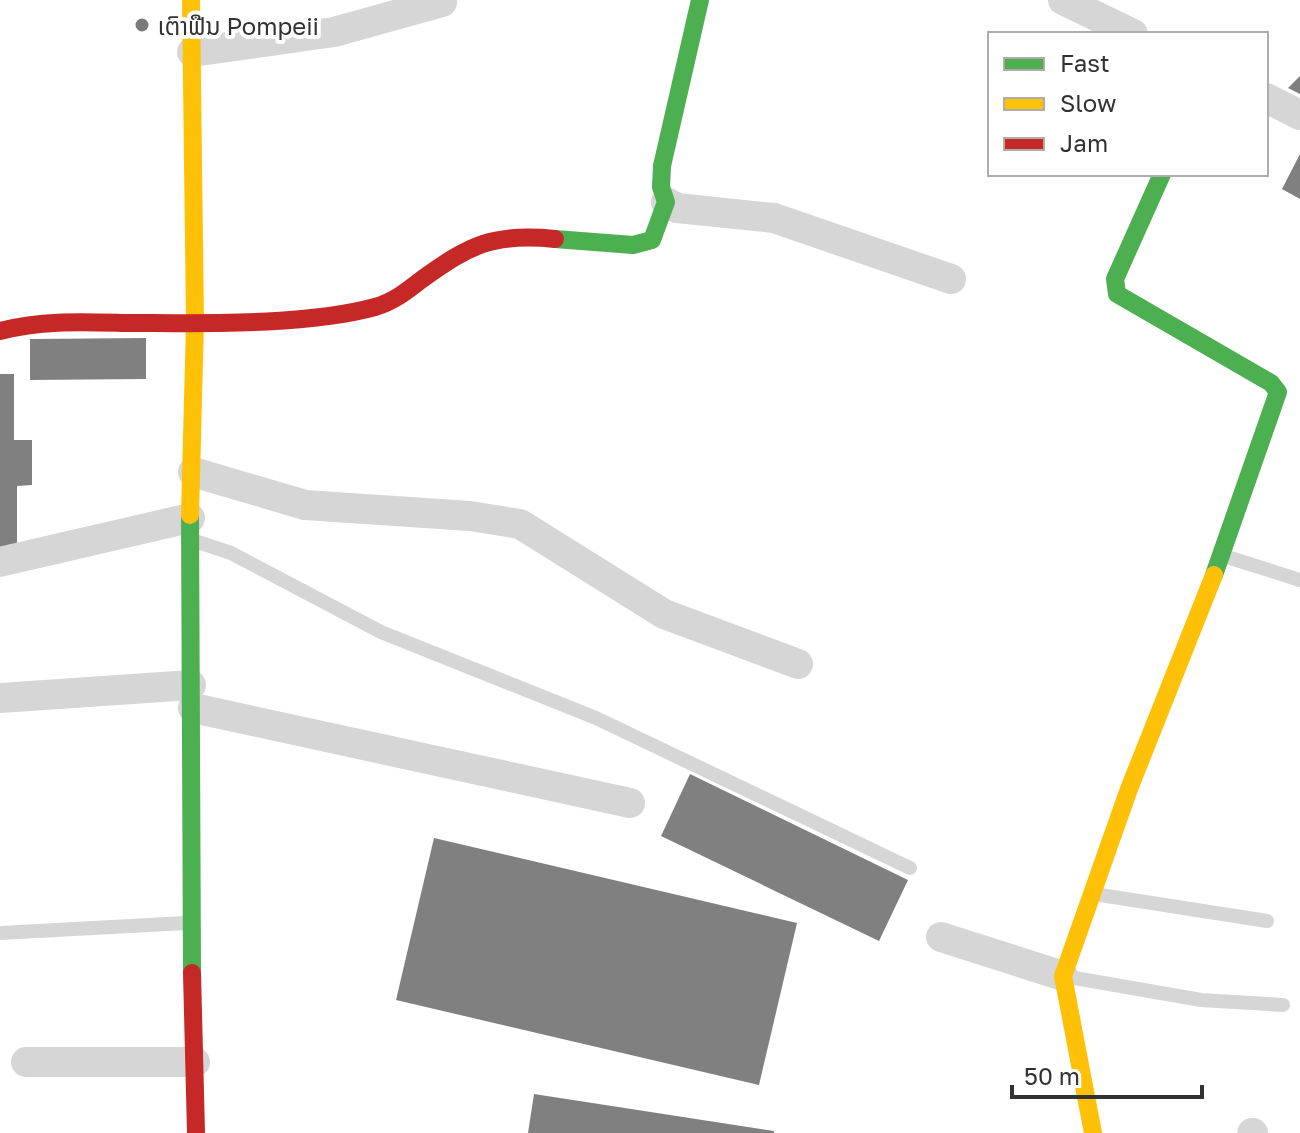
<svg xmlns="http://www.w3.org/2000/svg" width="1300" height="1133" font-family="'Golos Text','Noto Sans Lao',sans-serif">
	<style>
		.building { fill: #808080 }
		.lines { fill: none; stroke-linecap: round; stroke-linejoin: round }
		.lane { stroke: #d6d6d6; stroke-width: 14 }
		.street { stroke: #d6d6d6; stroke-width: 30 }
		.fast { stroke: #4caf50; stroke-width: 18 }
		.slow { stroke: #ffc107; stroke-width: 18 }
		.jam { stroke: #c62828; stroke-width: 18 }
		.poi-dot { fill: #7a7a7a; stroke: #fff; stroke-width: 3 }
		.labels { text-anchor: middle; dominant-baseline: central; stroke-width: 8; stroke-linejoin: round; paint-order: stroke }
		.poi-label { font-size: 24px; fill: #323232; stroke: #fff; text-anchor: start }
	</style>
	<rect width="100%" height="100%" fill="#fff"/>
	<g class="building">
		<path d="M1300 76V94L1288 88Z"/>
		<path d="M1300 154V199L1282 189Z"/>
		<path d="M146 338V379L30 380V339Z"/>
		<path d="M0 374H14V440H32V485L17 486V550H0Z"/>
		<path d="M690 774 908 880 879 941 661 836Z"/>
		<path d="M434 838 797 923 759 1085 396 1000Z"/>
		<path d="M534 1094 774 1131V1133H528Z"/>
	</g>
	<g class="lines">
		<g class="lane">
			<path d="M195 541 231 553 381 632 596 718 910 868"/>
			<path d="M1224 556 1300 580"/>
			<path d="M1094 894 1267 921"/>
			<path d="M0 933 186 923"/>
			<path d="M1069 977 1201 1000 1283 1005"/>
		</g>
		<g class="street">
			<path d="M1063 0 1133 34"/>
			<path d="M192 52 334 32 442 2"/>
			<path d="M1266 98 1300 115"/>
			<path d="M666 202 677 208 774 218 951 279"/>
			<path d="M193 472 305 505 470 516 520 524 664 614 798 664"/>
			<path d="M0 562 190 518"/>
			<path d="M0 698 191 685"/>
			<path d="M193 708 630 803"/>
			<path d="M941 937 1063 976"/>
			<path d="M26 1062H195"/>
			<path d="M1252 1133H1253"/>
		</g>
		<g class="fast">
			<path d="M1162 174 1115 279 1117 294 1271 383 1278 392 1214 575"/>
			<path d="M555 239 633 245 652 240 666 202 661 187 662 166 700 0"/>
			<path d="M190 515 192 973"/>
		</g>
		<g class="slow">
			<path d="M190 515 195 323 191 0"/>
			<path d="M1093 1133 1063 976 1129 789 1214 575"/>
		</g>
		<g class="jam">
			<path d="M0 331C42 320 83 322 126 323 199 323 306 326 375 307 393 302 407 291 421 280 471 244 493 233 555 239"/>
			<path d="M192 973 196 1133"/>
		</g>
	</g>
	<circle class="poi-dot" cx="142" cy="25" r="8"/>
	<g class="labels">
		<g class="poi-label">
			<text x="158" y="25">ເຕົາຟືນ Pompeii</text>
		</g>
	</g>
	<rect x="988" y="32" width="280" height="144" fill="#ffffff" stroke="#adadad" stroke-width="2"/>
	<rect x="1004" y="58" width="40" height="12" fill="#4caf50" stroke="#adadad" stroke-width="2"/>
	<text x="1060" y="72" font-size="24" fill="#323232">Fast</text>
	<rect x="1004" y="98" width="40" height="12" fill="#ffc107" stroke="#adadad" stroke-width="2"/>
	<text x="1060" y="112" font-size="24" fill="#323232">Slow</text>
	<rect x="1004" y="138" width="40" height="12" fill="#c62828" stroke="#adadad" stroke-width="2"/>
	<text x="1060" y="152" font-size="24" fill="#323232">Jam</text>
	<path d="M1012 1085v12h190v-12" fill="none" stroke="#323232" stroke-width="4"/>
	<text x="1024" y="1085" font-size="24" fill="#323232" stroke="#ffffff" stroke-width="6" paint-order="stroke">50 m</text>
</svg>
